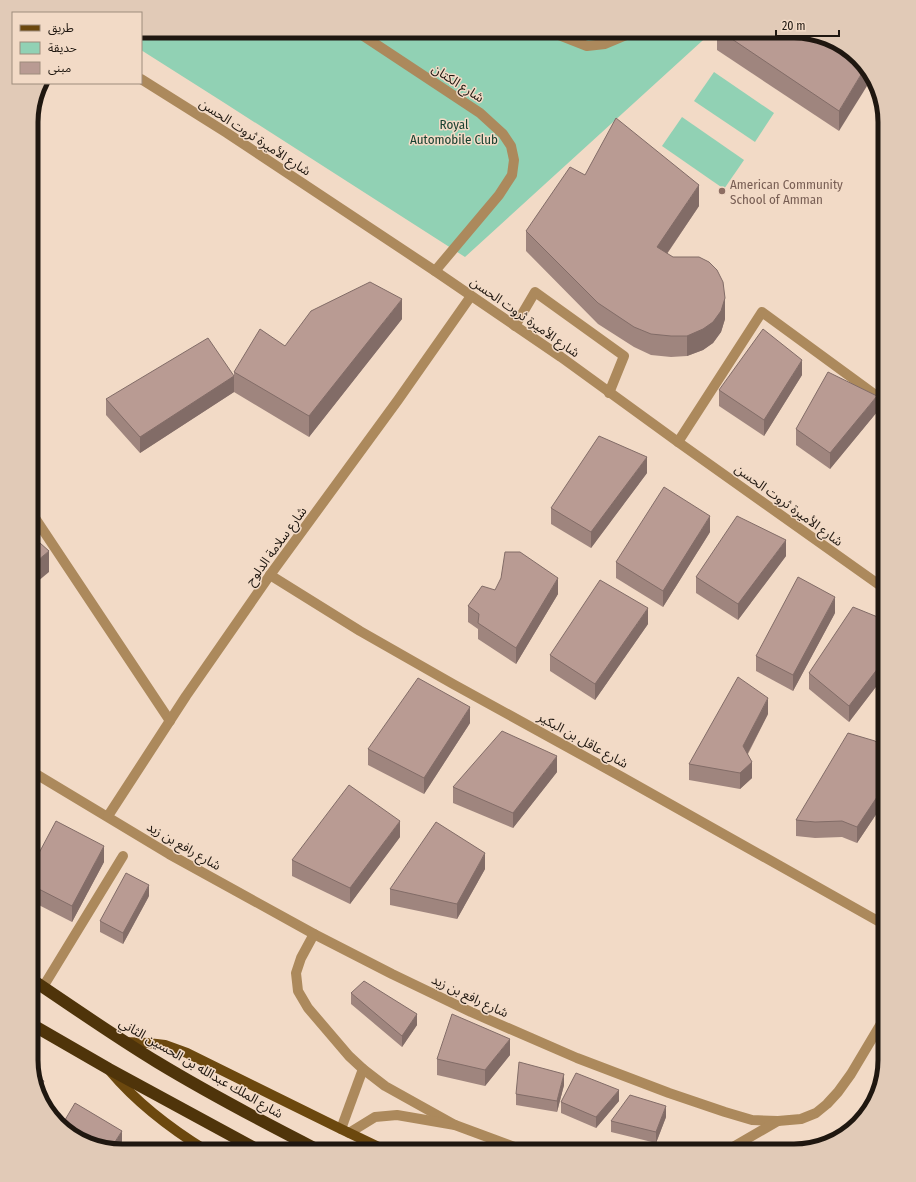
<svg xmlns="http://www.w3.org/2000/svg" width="916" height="1182" font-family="'Fira Sans Condensed','Noto Sans Arabic',sans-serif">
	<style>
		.green { fill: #91d1b4 }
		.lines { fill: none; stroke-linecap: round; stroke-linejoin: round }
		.minor { stroke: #ac895c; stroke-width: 10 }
		.major { stroke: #6c480e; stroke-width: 10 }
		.highway { stroke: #4f340a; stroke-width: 12 }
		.wall { fill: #9f857e }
		.shaded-wall { fill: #826c67 }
		.building { fill: #b99b93; stroke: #826c67 }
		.education-dot { fill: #8d6e63; stroke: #f2dac6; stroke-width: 1.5 }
		.labels { text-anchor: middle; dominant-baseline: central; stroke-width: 3; stroke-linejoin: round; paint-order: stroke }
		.street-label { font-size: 13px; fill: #1f1710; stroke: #f2dac6 }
		.park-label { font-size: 13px; fill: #184131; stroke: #f2dac6 }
		.education-label { font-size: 13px; fill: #785e54; stroke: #f2dac6; text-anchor: start }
		.rim { fill: none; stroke: #1f1710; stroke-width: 5 }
	</style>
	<rect width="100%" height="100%" fill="#f2dac6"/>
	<g class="green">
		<path d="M141 31H713L465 257 223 102 141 50Z"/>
		<path d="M714 72 774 113 755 142 694 101Z"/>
		<path d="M682 117 744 160 724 189 662 146Z"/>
	</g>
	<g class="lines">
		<g class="minor">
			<path d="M356 31 480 113 503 134 511 146 514 160 512 175 499 195 435 271"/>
			<path d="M555 31 559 35 587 46 605 44 636 31"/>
			<path d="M141 79 227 133 435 271 561 357 678 442 885 589"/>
			<path d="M515 326 535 292 624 356 609 393"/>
			<path d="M678 442 762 312 885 402"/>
			<path d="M31 512 170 721"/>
			<path d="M270 575 360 631 453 684 620 776 885 925"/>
			<path d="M31 771 169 854 314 934 392 974 471 1012 577 1058 669 1093 725 1112 752 1120 778 1121 801 1119 816 1113 827 1104 838 1092 851 1074 885 1017"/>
			<path d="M108 816 186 696 270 575 398 400 471 296"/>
			<path d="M314 934 301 958 296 973 298 991 308 1008 349 1056 363 1069 385 1086 455 1125"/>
			<path d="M43 987 123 856"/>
			<path d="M341 1129 363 1069"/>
			<path d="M349 1133 375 1117 397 1115 455 1125 525 1151"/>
			<path d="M726 1151 778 1121"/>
		</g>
		<g class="major">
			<path d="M125 1042 148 1043 165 1045 187 1053 341 1129 387 1151"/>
			<path d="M110 1071C137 1103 171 1129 207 1151"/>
		</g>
		<g class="highway">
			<path d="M31 979C73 1007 114 1036 157 1062 210 1094 265 1123 320 1151"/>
			<path d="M31 1024 109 1069 260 1151"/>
		</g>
	</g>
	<g class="wall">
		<path d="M717 31H800L839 43V131L717 50Z"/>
		<path d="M879 102 885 122V128L878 124V103Z"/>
		<path d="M585 175 699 206 667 254 725 319 721 332 713 343 703 350 687 356 671 357 651 355 634 347 598 324 526 251V231Z"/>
		<path d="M402 319 309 437 234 392 140 453 106 415V399L234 376V372L285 346Z"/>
		<path d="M802 375 764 436 719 406V390Z"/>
		<path d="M877 412 830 469 796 445V429Z"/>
		<path d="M647 473 591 548 551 524V508Z"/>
		<path d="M710 532 663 607 616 578V562Z"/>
		<path d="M786 556 738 620 696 593V577Z"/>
		<path d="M495 590 558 594 516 664 478 639V629L468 622V606Z"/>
		<path d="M835 613 793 691 756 671V656Z"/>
		<path d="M885 620V675L849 722 809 689V673Z"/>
		<path d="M648 624 595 700 550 671V655Z"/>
		<path d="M768 714 748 754 752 778 740 789 689 780V764Z"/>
		<path d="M470 723 424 794 368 765V749Z"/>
		<path d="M885 751V801L857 843 842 837 815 838 796 836V820Z"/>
		<path d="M557 772 513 828 453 803V787Z"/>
		<path d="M400 837 350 904 292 876V860Z"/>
		<path d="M104 862 72 922 31 901V868Z"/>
		<path d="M485 869 457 919 390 905V889Z"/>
		<path d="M149 896 123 944 100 932V921Z"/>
		<path d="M351 993 417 1025 402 1047 351 1004Z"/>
		<path d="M510 1055 485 1086 437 1075V1059Z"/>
		<path d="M564 1085 557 1112 516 1105V1094Z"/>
		<path d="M619 1101 596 1128 561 1113V1102Z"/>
		<path d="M666 1117 656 1143 611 1132V1121Z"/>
	</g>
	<g class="shaded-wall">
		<path d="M865 68 870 72 872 78 839 131V111Z"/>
		<path d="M699 185V206L657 268V247Z"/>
		<path d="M725 298V319L721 332 713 343 703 350 687 356V336Z"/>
		<path d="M402 299V319L309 437V416Z"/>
		<path d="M802 360V375L764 436V420Z"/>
		<path d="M234 376V392L140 453V437Z"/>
		<path d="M877 396V412L830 469V453Z"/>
		<path d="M647 457V473L591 548V532Z"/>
		<path d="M710 516V532L663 607V591Z"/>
		<path d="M786 540V556L738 620V604Z"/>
		<path d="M49 551V572L31 587V566Z"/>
		<path d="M558 578V594L516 664V648Z"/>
		<path d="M835 597V613L793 691V675Z"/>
		<path d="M648 608V624L595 700V684Z"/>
		<path d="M885 659V675L849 722V706Z"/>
		<path d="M768 698V714L743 762V746Z"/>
		<path d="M470 707V723L424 794V778Z"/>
		<path d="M557 756V772L513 828V813Z"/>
		<path d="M752 762V778L740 789V773Z"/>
		<path d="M885 785V801L857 843V827Z"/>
		<path d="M400 821V837L350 904V888Z"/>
		<path d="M104 846V862L72 922V906Z"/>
		<path d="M485 853V869L457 919V904Z"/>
		<path d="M149 885V896L123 944V933Z"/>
		<path d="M417 1014V1025L402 1047V1036Z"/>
		<path d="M510 1039V1055L485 1086V1070Z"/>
		<path d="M564 1074V1085L557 1112V1101Z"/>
		<path d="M44 1081V1097L43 1099 40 1089Z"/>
		<path d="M619 1090V1101L596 1128V1117Z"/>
		<path d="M666 1106V1117L656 1143V1132Z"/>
		<path d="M122 1131V1147L120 1150 111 1148Z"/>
	</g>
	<g class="building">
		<path d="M720 31H800L839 43 865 68 839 111Z"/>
		<path d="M616 118 699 185 657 247 673 257H699L709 262 717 270 723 282 725 298 721 311 713 322 703 329 687 336H671L651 334 634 327 598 303 526 231 570 167 585 175Z"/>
		<path d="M370 282 402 299 309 416 234 372 260 329 285 346 311 311Z"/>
		<path d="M763 329 802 360 764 420 719 390Z"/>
		<path d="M208 338 234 376 140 437 106 399Z"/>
		<path d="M828 372 877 396 830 453 796 429Z"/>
		<path d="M599 436 647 457 591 532 551 508Z"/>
		<path d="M664 487 710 516 663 591 616 562Z"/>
		<path d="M737 516 786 540 738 604 696 577Z"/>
		<path d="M31 535 49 551 31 566Z"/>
		<path d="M505 552H520L558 578 516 648 478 623 479 614 468 606 482 586 495 590 501 578Z"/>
		<path d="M798 577 835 597 793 675 756 656Z"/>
		<path d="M600 580 648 608 595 684 550 655Z"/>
		<path d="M853 607 885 620V659L849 706 809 673Z"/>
		<path d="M738 677 768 698 743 746 752 762 740 773 689 764Z"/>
		<path d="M418 678 470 707 424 778 368 749Z"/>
		<path d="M502 731 557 756 513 813 453 787Z"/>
		<path d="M848 733 875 741 885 751V785L857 827 842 821 815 822 796 820Z"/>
		<path d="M349 785 400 821 350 888 292 860Z"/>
		<path d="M56 821 104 846 72 906 31 885V868Z"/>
		<path d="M436 822 485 853 457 904 390 889Z"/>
		<path d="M126 873 149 885 123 933 100 921Z"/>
		<path d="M364 981 417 1014 402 1036 351 993Z"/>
		<path d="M452 1014 510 1039 485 1070 437 1059Z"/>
		<path d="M519 1062 564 1074 557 1101 516 1094Z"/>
		<path d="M576 1073 619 1090 596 1117 561 1102Z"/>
		<path d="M36 1076 44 1081 40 1089Z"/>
		<path d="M630 1095 666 1106 656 1132 611 1121Z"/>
		<path d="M75 1103 122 1131 111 1148 77 1139 62 1125Z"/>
		<path d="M152 1148 158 1151H150Z"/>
	</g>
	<circle class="education-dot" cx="722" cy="191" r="4"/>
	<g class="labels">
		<g class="street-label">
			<text transform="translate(458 83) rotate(33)">شارع الكتان</text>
			<text transform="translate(255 137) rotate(33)">شارع الأميرة ثروت الحسن</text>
			<text transform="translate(525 317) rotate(35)">شارع الأميرة ثروت الحسن</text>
			<text transform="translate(789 505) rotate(36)">شارع الأميرة ثروت الحسن</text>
			<text transform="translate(276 546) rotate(-54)">شارع سلامة الدلوح</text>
			<text transform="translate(583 740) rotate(29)">شارع عاقل بن البكير</text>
			<text transform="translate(184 846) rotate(30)">شارع رافع بن زيد</text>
			<text transform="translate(470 996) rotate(25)">شارع رافع بن زيد</text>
			<text transform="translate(201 1068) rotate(30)">شارع الملك عبدالله بن الحسين الثاني</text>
		</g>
		<g class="park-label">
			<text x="454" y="124">Royal<tspan x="454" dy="15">Automobile Club</tspan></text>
		</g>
		<g class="education-label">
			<text x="730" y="184">American Community<tspan x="730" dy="15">School of Amman</tspan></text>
		</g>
	</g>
	<path d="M0 0H916V1182H0ZM122 38H794A84 84 0 0 1 878 122V1060A84 84 0 0 1 794 1144H122A84 84 0 0 1 38 1060V122A84 84 0 0 1 122 38Z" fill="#e1cab7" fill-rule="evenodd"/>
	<path class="rim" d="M122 38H794A84 84 0 0 1 878 122V1060A84 84 0 0 1 794 1144H122A84 84 0 0 1 38 1060V122A84 84 0 0 1 122 38Z"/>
	<rect x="12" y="12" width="130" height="72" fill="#f2dac6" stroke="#9e8c7d"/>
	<rect x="20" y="25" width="20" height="6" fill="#6c480e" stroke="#9e8c7d"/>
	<text x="48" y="32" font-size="12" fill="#1f1710">طريق</text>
	<rect x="20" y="42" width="20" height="12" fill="#91d1b4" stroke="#9e8c7d"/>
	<text x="48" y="52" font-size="12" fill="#1f1710">حديقة</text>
	<rect x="20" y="62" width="20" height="12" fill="#b99b93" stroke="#9e8c7d"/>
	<text x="48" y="72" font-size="12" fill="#1f1710">مبنى</text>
	<path d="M776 30v6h63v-6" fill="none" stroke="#1f1710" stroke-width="2"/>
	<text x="782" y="30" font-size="12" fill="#1f1710" stroke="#f2dac6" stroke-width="3" paint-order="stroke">20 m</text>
</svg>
